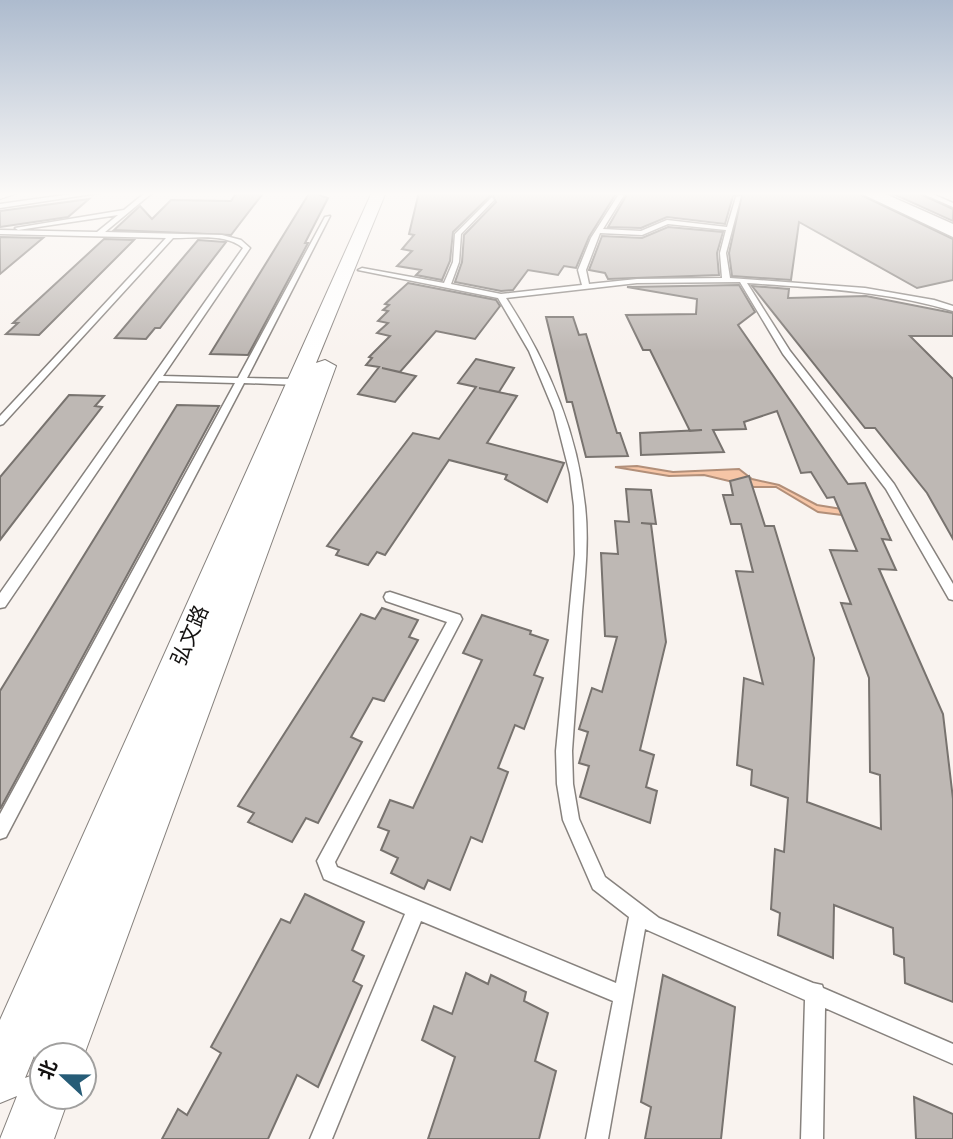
<svg xmlns="http://www.w3.org/2000/svg" width="953" height="1139" font-family="'Noto Sans','Noto Sans SC',sans-serif">
	<style>
		.water { fill: #f6c5a6; stroke: #b28f79; stroke-width: 2 }
		.building { fill: #beb8b4; stroke: #78736f; stroke-width: 2 }
		.lines { fill: none; stroke-linecap: round; stroke-linejoin: round }
		.service-casing { stroke: #87827e; stroke-width: 3 }
		.tertiary-casing { stroke: #87827e; stroke-width: 2 }
		.secondary-casing { stroke: #87827e; stroke-width: 3 }
		.service { fill: #fff; fill-rule: evenodd }
		.tertiary { fill: #fff; fill-rule: evenodd }
		.secondary { fill: #fff; fill-rule: evenodd }
		.labels { text-anchor: middle; dominant-baseline: central; stroke-width: 7; stroke-linejoin: round; paint-order: stroke }
		.street-label { font-size: 21px; fill: #131110; stroke: #fff }
	</style>
	<rect width="100%" height="100%" fill="#f9f3ef"/>
	<path class="water" d="M637 466 673 472 739 469 752 479 779 485 817 505 879 515 882 520 818 512 776 487H754L704 475 669 476 615 467Z"/>
	<g class="building">
		<path d="M237 192H264L231 235 114 230 140 206 152 219 171 200 231 201Z"/>
		<path d="M310 192 328 198 305 243H308L248 355 210 354Z"/>
		<path d="M419 192H617L589 237 576 268 564 266 558 275 528 270 513 290 501 291 455 282 462 262 464 235 496 202 492 194 453 232 450 261 442 280 416 275 421 270 397 266 412 251 402 249 414 235 409 234Z"/>
		<path d="M625 192H855L953 239V280L917 288 799 222 791 280 732 276 729 253 742 194 733 196 725 224 667 217 641 228 608 227 626 196Z"/>
		<path d="M889 192H916L953 209V221Z"/>
		<path d="M89 199 68 217 0 227V211Z"/>
		<path d="M668 227 723 232 717 253 719 275 608 279 605 273 589 270 602 236 642 238Z"/>
		<path d="M0 237 43 238 0 274Z"/>
		<path d="M104 239 134 240 39 335 6 334 18 323H13Z"/>
		<path d="M198 240 226 242 160 328H155L146 339 115 338Z"/>
		<path d="M408 283 496 300 500 306 475 339 436 331 400 372 382 368 416 376 395 402 358 394 379 367 366 365 372 358 369 357 390 336 377 333 388 323 378 321 388 311 383 310 389 305 385 304Z"/>
		<path d="M739 285 755 312 738 325 848 484 865 483 891 540 882 539 896 570 879 569 943 714 953 799V1002L905 983 904 958 894 954 893 928 834 905 833 958 778 935 780 913 771 909 775 849 784 852 788 798 751 785 752 770 737 765 744 678 763 684 736 571 753 572 741 524H731L723 495H733L730 481 749 476 765 526H774L814 658 807 802 881 829 880 775 870 772 869 678 841 603 851 604 830 550 857 551 834 497 827 498 811 472 801 473 777 411 744 422 746 429 713 430 724 452 641 455 640 433 702 430 690 431 650 350H643L626 315 696 314 697 299 627 287Z"/>
		<path d="M752 286 789 289 788 298 866 296 953 313V336H910L953 379V539L927 493 875 428H865Z"/>
		<path d="M546 317H573L579 335 586 334 617 433H620L628 456 586 457 572 402H567Z"/>
		<path d="M476 359 514 368 499 392 479 388 517 396 487 443 564 463 547 502 505 479 507 475 449 460 385 555 377 552 368 565 336 555 339 550 327 546 413 433 439 439 476 387 458 383Z"/>
		<path d="M69 395 104 396 95 406 102 407 0 540V477Z"/>
		<path d="M177 405 219 406 0 809V691Z"/>
		<path d="M626 489 651 490 656 524 641 523 651 524 666 642 640 750 654 755 646 787 657 791 650 823 580 797 589 766 579 763 588 732 579 729 592 688 602 692 617 637 605 636 601 553 618 554 615 521 629 522Z"/>
		<path d="M382 608 418 620 409 637 418 640 384 701 373 698 351 737 362 742 318 823 306 818 292 842 248 822 254 813 238 806 361 614 375 619Z"/>
		<path d="M482 615 531 631 530 634 548 640 534 675 543 678 524 729 515 725 498 768 508 772 482 842 471 837 450 890 428 880 424 889 391 873 398 858 381 850 389 831 378 827 390 800 413 808 482 660 463 653Z"/>
		<path d="M305 894 364 922 352 950 364 956 353 981 362 986 318 1087 297 1075 268 1139H162L178 1109 187 1115 221 1053 211 1047 281 919 290 923Z"/>
		<path d="M466 973 488 984 491 975 526 992 524 1001 548 1013 535 1061 556 1071 539 1139H428L455 1057 422 1040 434 1006 452 1014Z"/>
		<path d="M663 975 735 1007 721 1139H645L651 1107 641 1102Z"/>
		<path d="M914 1097 953 1114V1139H916Z"/>
	</g>
	<g class="lines">
		<defs>
			<g id="service">
				<path d="M86 192H105L0 208V204Z"/>
				<path d="M146 192H153L105 232 222 235 241 240 250 248 163 376 238 378 325 217 330 216 247 378 298 379 303 382 298 385 244 383 6 837 0 839V814L235 383 159 381 5 607 0 608V593L243 248C226 233 195 238 173 238L3 424 0 425V416L166 238 0 234V230L97 232 118 215 18 230 15 228 124 210Z"/>
				<path d="M919 192H928L953 203V207Z"/>
				<path d="M619 194 624 195 603 229 641 231 667 220 727 227 736 197 741 196 726 253 730 278 865 288 934 300 953 306V311C886 291 817 288 747 283L790 351 894 484 953 584V600L949 599 886 489 783 354 740 282 637 283 506 298C547 361 577 430 585 506 589 541 585 577 582 612 579 659 575 705 572 751L573 784 579 819 605 877 659 918 813 983 822 985 823 988 953 1044V1064L825 1008 823 1139H801L805 1000 645 929 608 1139H586L613 1001 421 921 332 1139H310L405 914 324 879 317 861 447 622 386 601 384 597 386 593 390 592 460 615 462 619 335 862 337 867 616 983 629 917 593 889 563 820 557 784 556 751 575 554 574 506 570 474 554 411 529 351 498 298 358 270 362 268 444 283 453 262 455 234 492 197 494 200 461 234 459 262 451 284 501 294 582 285 578 270 591 238ZM668 224 726 230 720 253 722 278 637 279 589 284 586 270 600 233 642 235Z"/>
			</g>
			<g id="tertiary">
				<path d="M0 192H21L0 199Z"/>
				<path d="M372 192H386L316 363 325 360 336 366 84 1055H42V1097H69L54 1139H0L17 1096 0 1103V1020ZM34 1056 41 1072 25 1078Z"/>
			</g>
			<path id="secondary" d="M858 192H881L953 224V237Z"/>
		</defs>
		<use href="#service" class="service-casing"/>
		<use href="#tertiary" class="tertiary-casing"/>
		<use href="#secondary" class="secondary-casing"/>
		<use href="#service" class="service"/>
		<use href="#tertiary" class="tertiary"/>
		<use href="#secondary" class="secondary"/>
	</g>
	<linearGradient id="sky" x2="0" y2="1"><stop stop-color="#adbbce"/><stop offset="0.55" stop-color="#fcfaf8"/><stop offset="1" stop-color="#fcfaf8" stop-opacity="0"/></linearGradient>
	<rect width="953" height="352" fill="url(#sky)"/>
	<g class="labels">
		<g class="street-label">
			<text transform="translate(189 635) rotate(-67)">弘文路</text>
		</g>
	</g>
	<g transform="translate(63 1076) rotate(292)"><circle r="33" fill="#ffffff" stroke="#a1a09f" stroke-width="2"/>
	<path d="M0-5L12 26L0 18L-12 26Z" fill="#265c77"/>
	<text y="-10" font-size="19" font-weight="bold" text-anchor="middle" fill="#131110">北</text>
	</g>
</svg>
